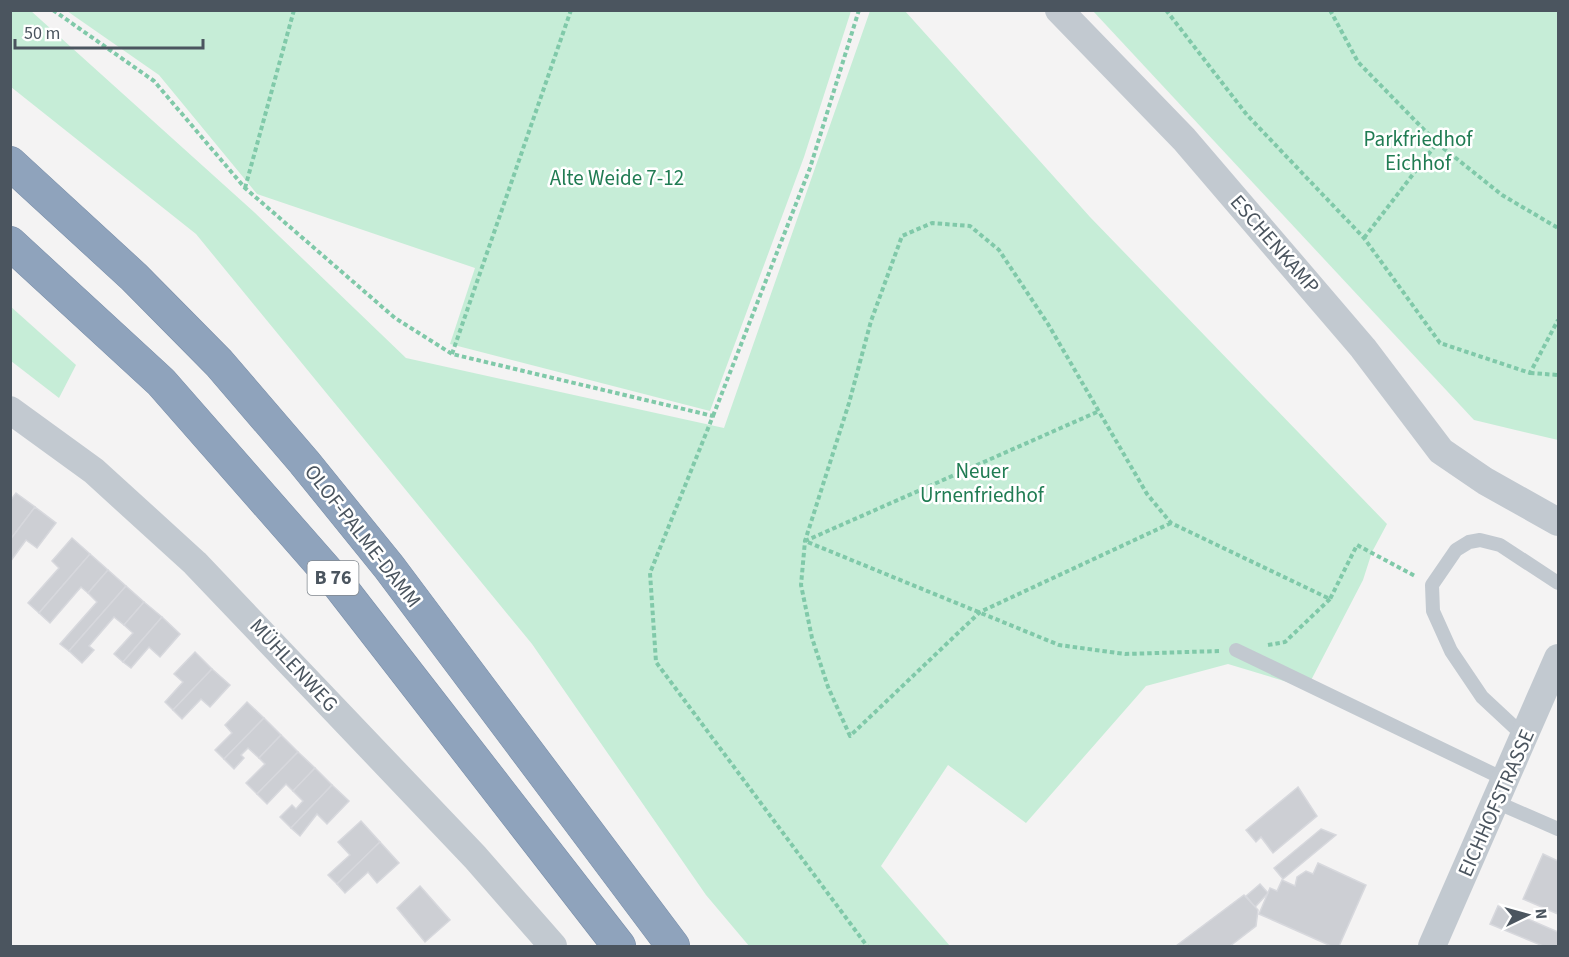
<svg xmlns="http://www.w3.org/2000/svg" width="1569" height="957" font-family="'Source Sans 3',sans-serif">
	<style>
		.green { fill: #c6edd7 }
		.building { fill: #cdcfd4; stroke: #d7d8dd; stroke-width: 1.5 }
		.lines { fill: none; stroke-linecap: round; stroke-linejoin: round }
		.highway-casing { stroke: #7a8ea8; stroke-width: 34 }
		.path { stroke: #80c9a9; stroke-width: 4; stroke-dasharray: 4.5 3; stroke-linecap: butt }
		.lane { stroke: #c2c9d0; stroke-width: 14 }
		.street { stroke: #c2c9d0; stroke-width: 28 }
		.highway { stroke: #8fa3bc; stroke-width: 33 }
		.labels { text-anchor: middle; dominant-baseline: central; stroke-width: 5; stroke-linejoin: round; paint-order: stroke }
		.shield { fill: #fff; stroke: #81888f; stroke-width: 1.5 }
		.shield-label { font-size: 20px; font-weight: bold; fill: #4b555f }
		.park-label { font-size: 21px; fill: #207c53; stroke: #fff }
		.street-label { font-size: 21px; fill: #4b555f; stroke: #fff }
	</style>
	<rect width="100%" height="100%" fill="#f4f3f3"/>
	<g class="green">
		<path d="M10 11H31L254 212 406 358 724 428 870 11H905L1090 217 1387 524 1372 552 1363 580 1307 688 1228 664 1146 686 1026 823 948 765 881 866 950 946H749L706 895 532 644 196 234 11 87Z"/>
		<path d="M67 11H851L804 157 710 411 450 344 475 268 257 194 159 75Z"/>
		<path d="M1093 11H1558V440L1474 420Z"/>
		<path d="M10 306 76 365 59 398 11 361Z"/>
	</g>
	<g class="building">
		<path d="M16 493 35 507 10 540V501Z"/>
		<path d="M35 507 56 523 37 548 26 540 10 562V540Z"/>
		<path d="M72 538 90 554 39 613 28 603 59 568 52 561Z"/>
		<path d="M90 554 108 570 88 593 81 587 50 623 39 613Z"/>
		<path d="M108 570 126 586 69 651 60 644 97 602 88 593Z"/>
		<path d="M126 586 144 602 124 625 114 617 89 646 94 650 82 663 69 651Z"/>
		<path d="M144 602 162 617 123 662 114 654 133 633 124 625Z"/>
		<path d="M162 617 180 634 160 657 149 647 131 668 123 662Z"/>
		<path d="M195 652 212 669 173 710 165 702 183 682 174 674Z"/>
		<path d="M212 669 230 685 210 707 201 699 182 719 173 710Z"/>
		<path d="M247 702 264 718 224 759 215 750 232 733 225 725Z"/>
		<path d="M264 718 281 735 259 758 248 748 241 755 244 758 234 769 224 759Z"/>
		<path d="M281 735 298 752 257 794 246 783 265 764 259 758Z"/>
		<path d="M298 752 315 768 293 791 286 784 267 804 257 794Z"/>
		<path d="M315 768 332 785 291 828 280 817 292 805 296 809 303 801 293 791Z"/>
		<path d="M332 785 349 801 327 824 317 814 300 836 291 828Z"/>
		<path d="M1298 787 1317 816 1273 853 1261 837 1256 842 1246 830Z"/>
		<path d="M361 821 380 842 337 884 328 875 350 855 338 842Z"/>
		<path d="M1321 829 1336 835 1283 879 1274 868Z"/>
		<path d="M380 842 399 863 377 883 368 872 345 893 337 884Z"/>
		<path d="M1543 854 1558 861V914L1523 899Z"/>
		<path d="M1318 863 1366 885 1339 946H1331L1259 914 1270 888 1277 891 1282 880 1295 886 1297 877 1306 871 1313 874Z"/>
		<path d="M1260 884 1268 893 1255 907 1246 896Z"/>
		<path d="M420 886 450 920 425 942 397 908Z"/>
		<path d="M1244 895 1258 910 1256 926 1230 946H1176Z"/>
		<path d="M1498 906 1558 932V946H1543L1490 924Z"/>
	</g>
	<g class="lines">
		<defs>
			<g id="highway">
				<path d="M10 163 134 277 219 363 304 462 389 567 673 946"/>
				<path d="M10 243 161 382 339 585 619 946"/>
			</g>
		</defs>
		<use href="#highway" class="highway-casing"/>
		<g class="path">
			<path d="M53 10 154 81 245 188 395 318 452 354 713 416 650 573 656 662 867 946"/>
			<path d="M1166 10 1247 115 1364 238 1440 343 1530 373 1558 320"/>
			<path d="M1330 10 1358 62 1437 143 1502 195 1558 228"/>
			<path d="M245 188 294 10"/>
			<path d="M1364 238 1437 143"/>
			<path d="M452 354 571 10"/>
			<path d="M1530 373 1558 375"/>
			<path d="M1097 412 805 541 1059 645 1125 654 1219 651"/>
			<path d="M713 416 810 168 859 10"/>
			<path d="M1171 523 980 612 850 736 828 687 812 638 801 585 805 541 849 403 871 321 902 236 932 223 970 226 999 250 1048 324 1147 494 1171 523 1330 599 1357 545 1415 576"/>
			<path d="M1268 645 1285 642 1330 599"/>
			<path d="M10 869V874"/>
		</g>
		<g class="lane">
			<path d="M1236 650 1506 780"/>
			<path d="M1525 737 1482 697 1451 651 1433 611 1432 585 1456 550 1469 542 1480 540 1500 545 1558 583"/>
			<path d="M1496 802 1558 829"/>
		</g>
		<g class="street">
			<path d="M1059 10 1184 139 1363 348 1441 451 1485 481 1558 522"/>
			<path d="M10 410 94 471 195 563 475 857 553 946"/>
			<path d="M1432 946 1558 658"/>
		</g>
		<use href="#highway" class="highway"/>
	</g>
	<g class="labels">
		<rect class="shield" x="307.5" y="561" width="51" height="34" rx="4.5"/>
		<g class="shield-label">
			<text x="333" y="578">B 76</text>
		</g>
		<g class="park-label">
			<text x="1418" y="139">Parkfriedhof<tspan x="1418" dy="24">Eichhof</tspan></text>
			<text x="617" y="178">Alte Weide 7-12</text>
			<text x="982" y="471">Neuer<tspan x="982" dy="24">Urnenfriedhof</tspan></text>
		</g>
		<g class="street-label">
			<text transform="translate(1275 244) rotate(49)">ESCHENKAMP</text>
			<text transform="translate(363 536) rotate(52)">OLOF-PALME-DAMM</text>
			<text transform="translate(294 665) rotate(47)">MÜHLENWEG</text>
			<text transform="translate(1496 803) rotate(-66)">EICHHOFSTRASSE</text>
		</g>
	</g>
	<rect width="1569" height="957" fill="none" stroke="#4b555f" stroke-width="24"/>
	<g transform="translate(1527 915) rotate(85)" stroke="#ffffff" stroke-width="4.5" paint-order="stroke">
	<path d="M0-4.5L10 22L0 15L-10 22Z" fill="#4b555f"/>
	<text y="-9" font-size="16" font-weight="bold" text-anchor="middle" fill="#4b555f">N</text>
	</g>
	<path d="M15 39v9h188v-9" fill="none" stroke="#4b555f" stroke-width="3"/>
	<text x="24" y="39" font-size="18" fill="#4b555f" stroke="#ffffff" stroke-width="4.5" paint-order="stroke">50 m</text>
</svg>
